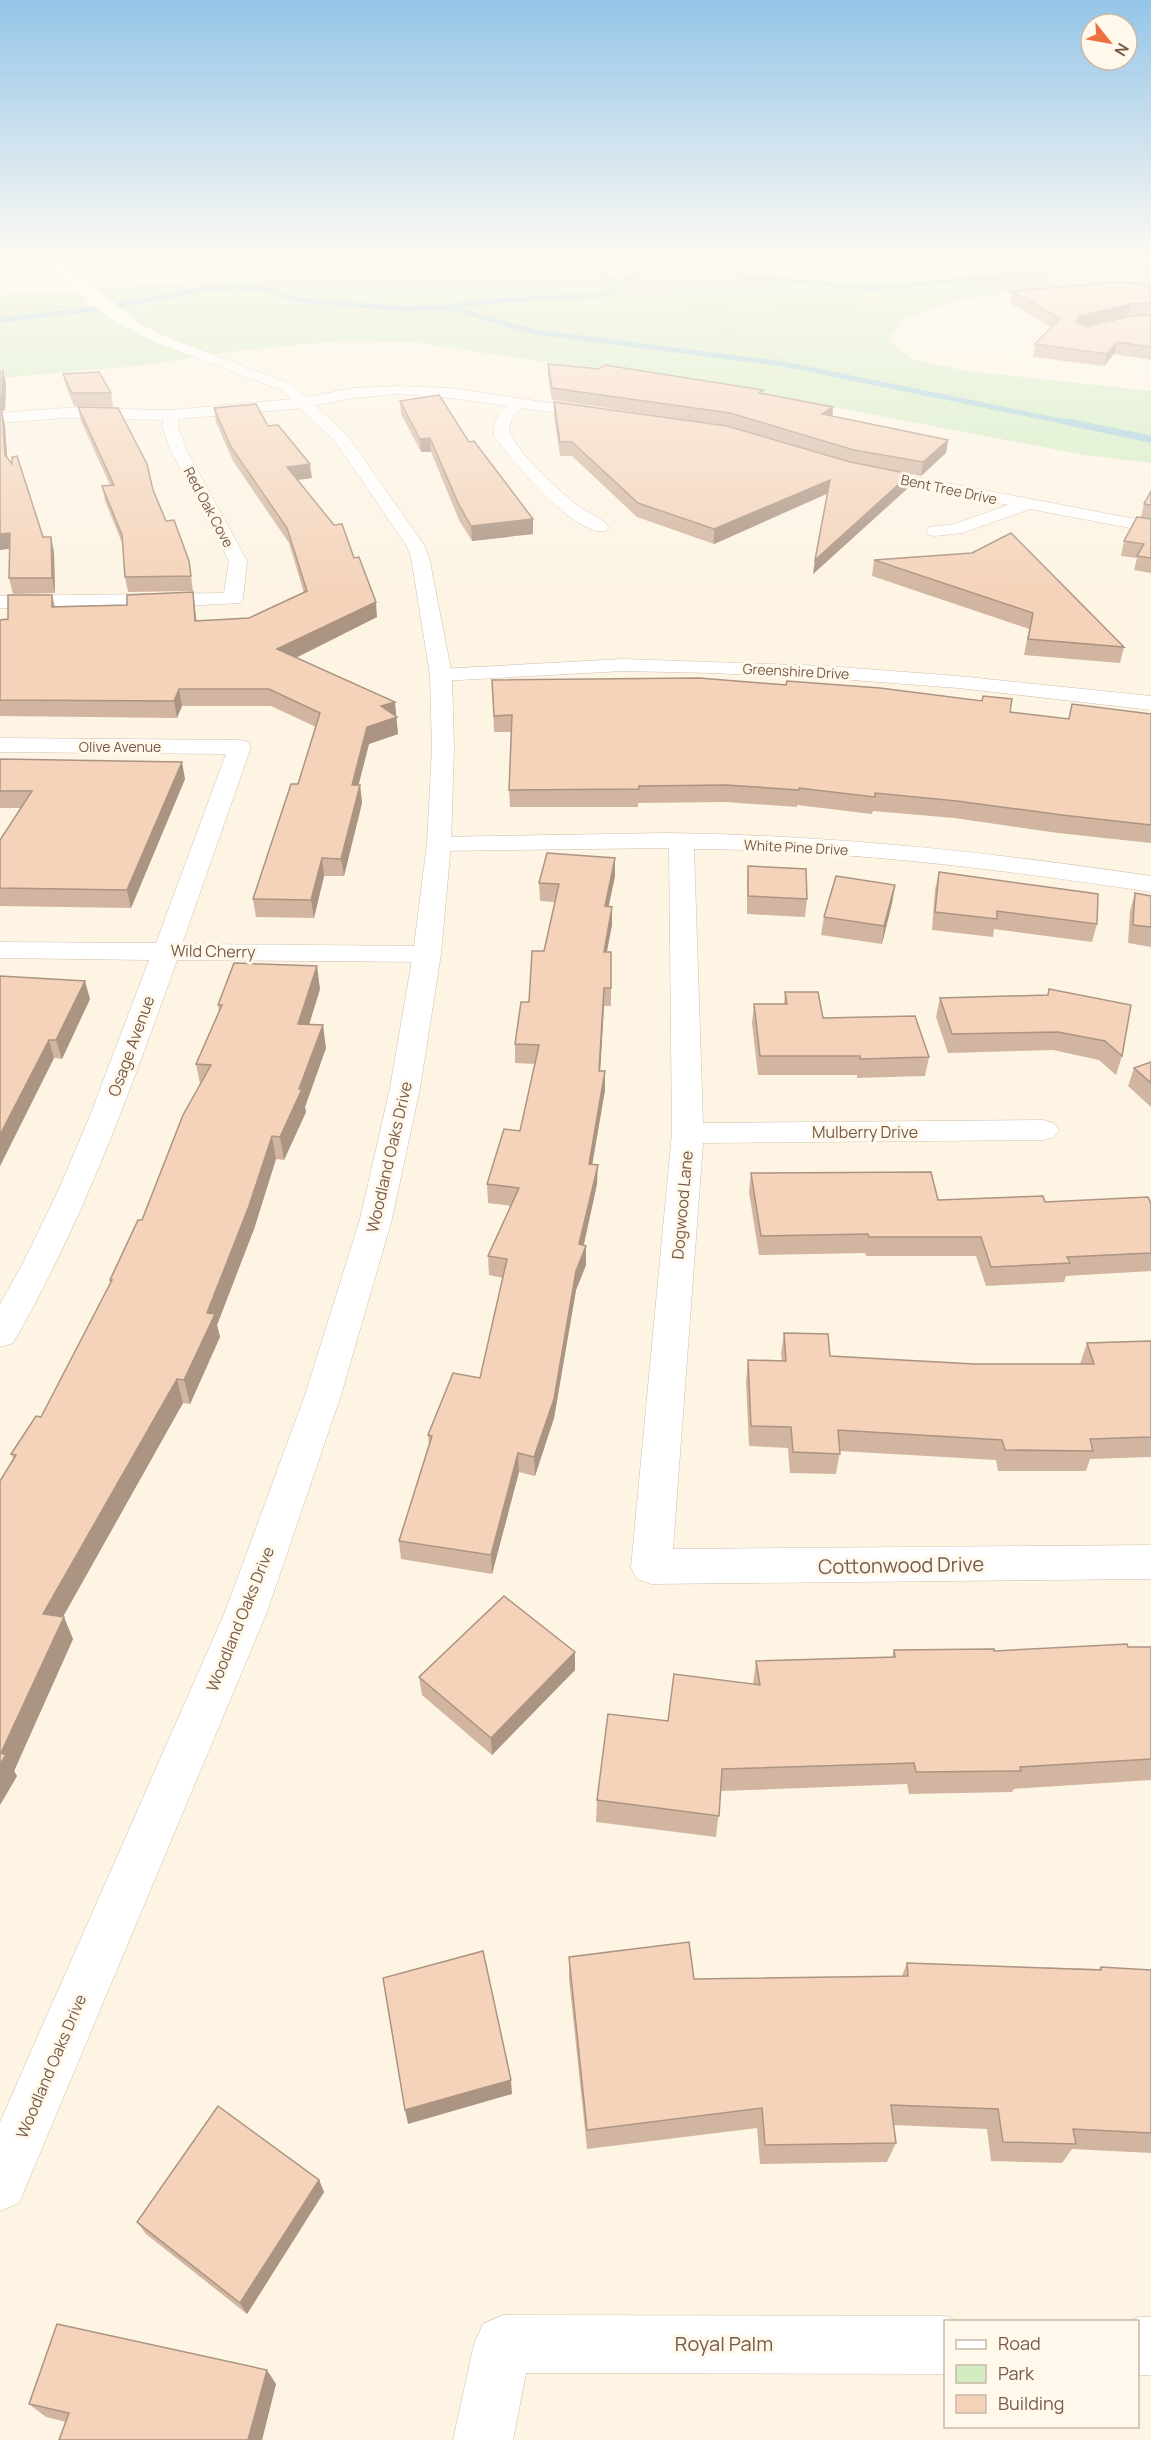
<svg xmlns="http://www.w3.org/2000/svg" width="1151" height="2440" font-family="Manrope,sans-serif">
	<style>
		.green { fill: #d1ecc1 }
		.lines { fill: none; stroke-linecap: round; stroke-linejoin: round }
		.stream-far1 { stroke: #9dceda; stroke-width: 5 }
		.stream { stroke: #9dceda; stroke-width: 7 }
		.minor-casing { stroke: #d1bfac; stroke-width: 1 }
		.tertiary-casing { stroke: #d1bfac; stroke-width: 1 }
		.path { stroke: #d9b79d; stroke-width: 1.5; stroke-dasharray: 1 1.5; stroke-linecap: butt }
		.minor { fill: #fff; fill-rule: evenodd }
		.tertiary { fill: #fff; fill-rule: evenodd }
		.tertiary-bridge-casing { stroke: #d1bfac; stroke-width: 14; stroke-linecap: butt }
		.tertiary-bridge { stroke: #fff; stroke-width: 14 }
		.wall { fill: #d2b5a0 }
		.shaded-wall { fill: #ab9482 }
		.building { fill: #f4d3ba; stroke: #ab9482; stroke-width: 1.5 }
		.labels { text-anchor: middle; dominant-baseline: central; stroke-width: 6; stroke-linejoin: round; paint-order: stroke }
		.far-street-label { font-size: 14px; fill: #775b48; stroke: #fff8eb }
		.street-label { font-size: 16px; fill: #775b48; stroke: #fff8eb }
		.near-street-label { font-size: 20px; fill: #775b48; stroke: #fff8eb }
	</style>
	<rect width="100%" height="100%" fill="#fdf4e4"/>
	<path class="green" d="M536 254H1151V288H1064L986 295 946 304 903 319 887 340 914 360 967 371 1151 391V463L1085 455 812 403 413 342 337 341 229 352 138 366 0 378V295L536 258Z"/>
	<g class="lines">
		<g class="stream-far1">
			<path d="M570 254 573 262 610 277 614 287"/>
			<path d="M454 309 535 332 783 364 1076 424"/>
			<path d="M0 320 96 309 207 289 239 287 266 289 298 300 406 309 447 307 489 301 600 295 614 291V287L645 268 683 261 746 277 874 288 1018 275 1151 269"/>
		</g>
		<path class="stream" d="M1068 422 1151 439"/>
		<defs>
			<g id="minor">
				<path d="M144 254H207L201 258 0 270V262Z"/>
				<path d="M398 386 451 388 602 411 605 414 602 417 597 419 522 408 512 418 509 430C513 449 562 493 578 506 588 513 602 518 609 527L606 531C576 538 511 460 494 436 492 423 498 414 507 406L451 398 398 394 353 398 304 408 178 419V427L188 453 247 561 243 599 240 603 144 608H0V596L224 593 229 561 172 453 162 427 163 420 64 418 0 423V413L64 408 171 410 304 398 353 388Z"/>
				<path d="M864 467 1151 522V532L1030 509 962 533 935 536 929 535 926 531 929 527 954 524 1008 505 858 476 856 472 858 468Z"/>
				<path d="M623 659 826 666 958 676 1151 696V710L958 688 826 678 712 673 623 671 441 681 434 679 430 675 434 671 441 669Z"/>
				<path d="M0 738 240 740 248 742 251 747 182 944 427 946 437 948 441 954 437 960 427 962 177 960C130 1092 83 1222 13 1343L0 1347V1304L23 1263 59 1189 91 1113 149 960 0 958V942L156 943 226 754 0 752Z"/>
				<path d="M667 833C829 835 990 852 1151 876V892C1000 869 847 850 694 849L703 1123 1043 1120 1054 1123 1059 1130 1054 1137 1043 1140 703 1143 673 1549 1151 1545V1579L651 1584 637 1579 631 1567 672 1133 669 848 439 851 430 849 427 844 430 839 439 837Z"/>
				<path d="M503 2315 946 2316 959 2322H946V2374L526 2373 513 2440H453L474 2344 483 2324Z"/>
				<path d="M1138 2317H1151V2375H1138V2322H1128Z"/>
			</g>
			<g id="tertiary">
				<path d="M45 254H57L60 260 97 293 98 296 97 299H87L50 265Z"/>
				<path d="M127 317 162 335 291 384 347 435 424 545 429 557 452 675 454 748 451 844 441 954 420 1088 392 1219 341 1395 267 1612 19 2203 0 2211V2122L225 1612 305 1395 360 1219 390 1088 413 954 427 844 432 748 430 675 411 557 406 545 335 441 281 390 152 341 122 324 120 321 122 318Z"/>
			</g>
		</defs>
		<use href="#minor" class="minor-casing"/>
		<use href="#tertiary" class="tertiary-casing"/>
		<g class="path">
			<path d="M657 292C668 297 679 303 691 306 760 322 833 305 902 298"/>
			<path d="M155 307 208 309"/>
			<path d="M692 307 697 313 748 346 784 361 766 382"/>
			<path d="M23 308 44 309 65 306"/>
			<path d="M0 310 57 299"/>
			<path d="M175 316 245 307 341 310 459 318 471 312 473 306 478 305 656 292 659 286 685 281 707 266 869 268 909 259 937 256 1011 254 1077 258 1141 254"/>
		</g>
		<use href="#minor" class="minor"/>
		<use href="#tertiary" class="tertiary"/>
		<defs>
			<path id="tertiary-bridge" d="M92 296 127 321"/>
		</defs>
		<use href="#tertiary-bridge" class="tertiary-bridge-casing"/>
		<use href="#tertiary-bridge" class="tertiary-bridge"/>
	</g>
	<g class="wall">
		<path d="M1151 285V315L1128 316 1085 326 1086 327 1151 315V360L1114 354 1104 366 1033 357 1035 344 1051 327 1010 303 1012 291Z"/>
		<path d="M548 364 763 394 833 407 832 416 948 440 946 453 921 476 853 463 729 426 552 400 548 376Z"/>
		<path d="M0 372 6 384 5 410 1 411 5 425 7 458 43 537H51L54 552 55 593 13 594 9 578 10 548 0 550Z"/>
		<path d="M63 374 111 393 113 407 74 406 66 387Z"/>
		<path d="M400 401 469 442 533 534 472 541 459 520 431 452H421L401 414Z"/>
		<path d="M554 402 910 474 908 488 813 574 827 494 714 544 637 517 572 456H560L554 415Z"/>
		<path d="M78 407 153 490 166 521 189 561 193 591 128 592 125 577 123 545 105 501 102 486 110 485 81 421Z"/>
		<path d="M214 408 268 426 312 478 298 480 377 617 296 658 396 717 398 734 369 744 358 785H360L362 803 344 876H324L314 918 256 917 253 899 298 784 316 727 271 706H182L177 718 0 716V620L8 619 52 595 55 606 127 605 193 592 196 621 249 618 304 593 289 543 233 461 216 422Z"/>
		<path d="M1151 491V573L1134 570 1137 558 1121 556 1124 541 1141 517 1144 504Z"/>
		<path d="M972 553 1124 647 1120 663 1024 655 1029 629 872 576 874 560Z"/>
		<path d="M492 680 1010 712 1069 719 1151 714V843L1058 833 954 818 873 811 872 814 797 805V807L725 802 638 803V807H510L509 790 511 732H494Z"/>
		<path d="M0 759 185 779 131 908 0 906V840L21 808H0Z"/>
		<path d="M748 866 807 899 805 917 747 914V884Z"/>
		<path d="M939 872 1097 924 1092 942 994 929 993 937 932 930 935 890Z"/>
		<path d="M615 876 608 906 612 925 607 952 611 988V1006H604L600 1071 605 1090 592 1165 597 1184 584 1245 586 1265 576 1290 554 1418 535 1476 519 1472 492 1574 401 1559 399 1541 429 1444 428 1435 480 1378 503 1278 489 1275 488 1256 511 1206 488 1203 487 1184 520 1131 535 1064 515 1063V1044L544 951 555 902 540 901 539 883Z"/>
		<path d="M895 885 892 903 882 944 821 935 824 917Z"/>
		<path d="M1135 893 1151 896V947L1128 943 1130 911Z"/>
		<path d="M0 976 90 999 62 1059 54 1058 0 1166Z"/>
		<path d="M320 989 309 1025 326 1048 305 1107 306 1112 284 1160 276 1159 254 1229 217 1325 220 1337 190 1404 183 1403 63 1617 73 1639 14 1771 17 1776 0 1805 14 1459 11 1454 41 1417 111 1283 110 1280 142 1220 200 1084 196 1064 219 1011 218 1005Z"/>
		<path d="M1049 989 1122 1056 1116 1075 1099 1060 1053 1050 948 1053 936 1017 940 998 1048 995Z"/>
		<path d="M785 992 823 1018 929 1057 925 1076 857 1078V1075H758L752 1023 754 1004H784Z"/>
		<path d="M1151 1062V1107L1128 1086 1134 1068Z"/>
		<path d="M751 1173 938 1200 1151 1204V1271L1066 1276 1064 1282 986 1286 976 1256H866L865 1253 759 1255 749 1192Z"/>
		<path d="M784 1333 830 1356 974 1364H1080L1087 1343 1151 1341V1457L1090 1459 1086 1471H998L996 1460 840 1451 836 1474 790 1473 788 1448 749 1446 746 1381 748 1360 782 1361 781 1354Z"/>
		<path d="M1128 1647H1151V1780L1014 1789 1012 1792 909 1794 907 1784 721 1791 716 1837 596 1822 597 1800 668 1721 753 1684 756 1661 892 1657 894 1650 994 1651Z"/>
		<path d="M575 1670 492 1755 422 1695 419 1677Z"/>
		<path d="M569 1957 694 1979 902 1976 907 1963 1099 1969 1101 1967 1151 1970V2153L1072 2149 1062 2163 991 2161 987 2129 893 2125 896 2143 887 2162 760 2164 757 2128 587 2149 569 1979Z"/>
		<path d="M319 2180 324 2192 247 2314 146 2234 137 2222Z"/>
		<path d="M276 2384 262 2440H59L66 2422 46 2417 29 2404Z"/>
	</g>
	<g class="shaded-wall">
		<path d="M1131 304 1128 316 1077 328 1076 321 1080 316Z"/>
		<path d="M1117 342 1114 354 1104 366 1107 354Z"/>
		<path d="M3 371 6 384 5 410 0 411V397Z"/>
		<path d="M833 407 832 419 822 414Z"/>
		<path d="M2 411 5 425 8 469 5 455Z"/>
		<path d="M430 438 431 452H421L420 439Z"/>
		<path d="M948 440 946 453 921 476 923 462Z"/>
		<path d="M310 464 312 478 289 481 287 467Z"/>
		<path d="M910 474 908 488 813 574 815 560Z"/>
		<path d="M830 480 828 493 714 544V529Z"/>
		<path d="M533 519V534L472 541 471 526Z"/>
		<path d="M10 533 14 548 0 550V534Z"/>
		<path d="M51 537 54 552 55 593 52 578Z"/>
		<path d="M193 592 195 608 198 637 195 621Z"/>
		<path d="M376 602 377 617 279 666 277 649Z"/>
		<path d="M179 689 182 706 177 718 174 701Z"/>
		<path d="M395 702 398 734 369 744 354 803 352 785 367 727 381 706Z"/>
		<path d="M182 762 185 779 131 908 127 890Z"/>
		<path d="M360 785 362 803 344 876 341 859Z"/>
		<path d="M322 858 324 876 314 918 311 900Z"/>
		<path d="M615 858V876L605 924V906Z"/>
		<path d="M895 885 892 903 882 944 884 926Z"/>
		<path d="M612 907V925L603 970 604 952Z"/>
		<path d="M317 966 320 989 302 1047 298 1024Z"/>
		<path d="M85 981 90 999 62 1059 56 1040Z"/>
		<path d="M604 988V1006L599 1090V1071Z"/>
		<path d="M323 1025 326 1048 305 1107 306 1112 284 1160 280 1137 299 1089Z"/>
		<path d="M49 1040 54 1058 0 1166V1135Z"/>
		<path d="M605 1071V1090L589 1183V1164Z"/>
		<path d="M272 1136 276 1159 254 1229 217 1325 220 1337 190 1404 184 1380 207 1313Z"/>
		<path d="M598 1165 597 1184 580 1261 586 1246V1265L576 1290 554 1418 535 1476 534 1457 579 1244Z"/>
		<path d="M177 1379 183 1403 52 1636 43 1614Z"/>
		<path d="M518 1453 519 1472 492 1574 491 1555Z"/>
		<path d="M64 1617 73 1639 14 1771 17 1776 0 1805V1764L1 1753Z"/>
		<path d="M575 1652V1670L492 1755 491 1738Z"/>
		<path d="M511 2080 512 2094 408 2124 405 2110Z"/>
		<path d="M319 2180 324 2192 247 2314 240 2303Z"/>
		<path d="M267 2370 276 2384 262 2440H248Z"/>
	</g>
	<g class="building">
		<path d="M1120 282 1151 285V303L1131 304 1080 316 1076 321 1086 327 1131 316 1151 315V347L1117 342 1107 354 1035 344 1060 318 1012 291Z"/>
		<path d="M548 364 599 369 605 365 763 390 759 393 833 407 822 414 948 440 923 462 854 450 730 413 552 388Z"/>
		<path d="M3 371 2 397H0V372Z"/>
		<path d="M99 372 111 393H72L63 374Z"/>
		<path d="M439 395 469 442 474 441 533 519 471 526 459 505 430 438 420 439 400 401Z"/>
		<path d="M554 402 727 426 850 462 910 474 815 560 830 480 714 529 638 503 572 442H560Z"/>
		<path d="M256 404 268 426 278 425 310 464 287 467 334 525 342 524 354 558 359 557 376 602 277 649 395 702 381 706 397 717 367 727 352 785H360L341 859 322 858 311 900 253 899 291 784H298L320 713 269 689H179L174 701 0 700V620L8 619V595H52V607L127 605V595L193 592 195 621 249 618 307 591 287 528 231 447 214 408Z"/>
		<path d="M78 407 118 408 147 464 153 490 166 521 174 520 189 561 191 576 125 577 122 535 102 486 114 485Z"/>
		<path d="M0 411H2L5 455 12 464V457L17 456 43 537H51L52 578H9L10 533 0 534Z"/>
		<path d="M1151 491V505L1144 504Z"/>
		<path d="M1137 517 1151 519V558L1137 556 1144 544 1124 541Z"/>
		<path d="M1011 533 1124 647 1028 639 1033 613 874 560 972 553Z"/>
		<path d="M699 678 786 685 787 681 880 688 982 701 983 696 1012 699 1010 712 1069 719 1072 704 1151 714V825L1062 815 957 801 875 793V797L799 788V790L726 785 639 786V789L509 790 512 715 494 716 492 680Z"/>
		<path d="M0 759 182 762 127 890 0 888V840L32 791H0Z"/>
		<path d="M547 853 615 858 605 906 612 907 604 952H611V988H604L599 1071H605L589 1164 598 1165 579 1244 586 1246 576 1271 554 1399 534 1457 518 1453 491 1555 399 1541 432 1436 428 1435 453 1373 480 1378 507 1259 488 1256 519 1188 487 1184 504 1129 520 1131 539 1045 515 1044 521 1002H529L532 951H544L559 884 539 883Z"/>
		<path d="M748 866 806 869 807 899 748 896Z"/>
		<path d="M939 872 1098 894 1097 924 997 911V919L935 912Z"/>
		<path d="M836 876 895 885 884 926 824 917Z"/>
		<path d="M1135 893 1151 896V927L1133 925Z"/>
		<path d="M234 963 317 966 298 1024 323 1025 299 1089H302L280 1137 272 1136 249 1206 207 1313 215 1314 184 1380 177 1379 43 1614 64 1617 1 1753 6 1755 0 1764V1481L16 1455 11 1454 36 1416 41 1417 112 1280H110L138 1220H142L183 1115 211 1065 196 1064 222 1005H218Z"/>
		<path d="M0 976 85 981 56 1040H49L0 1135Z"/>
		<path d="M1049 989 1131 1005 1122 1056 1105 1041 1058 1032 952 1034 940 998 1048 995Z"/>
		<path d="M785 992H818L823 1018 915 1016 929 1057 860 1059V1056H760L754 1004H787Z"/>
		<path d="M1151 1062V1083L1134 1068Z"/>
		<path d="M931 1172 938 1200 1043 1196 1045 1202 1148 1197 1151 1204V1253L1067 1257 1070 1263 991 1267 981 1237H869L868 1234 761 1236 751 1173Z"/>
		<path d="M784 1333 828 1334 830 1356 974 1364H1094L1087 1343 1151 1341V1437L1090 1439 1093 1451 1005 1450 1002 1440 838 1430 840 1454 793 1452 791 1427 751 1426 748 1360 786 1361Z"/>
		<path d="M504 1596 575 1652 491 1738 419 1677Z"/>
		<path d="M1127 1644 1128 1647H1151V1759L1020 1767 1021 1771 916 1772 914 1763 722 1769 719 1816 597 1800 608 1714 668 1721 674 1674 760 1685 756 1661 895 1657 894 1650 994 1649V1651Z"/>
		<path d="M689 1942 694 1979 908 1976 907 1963 1101 1970V1967L1151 1970V2133L1073 2129 1076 2144 1003 2142 998 2109 891 2105 896 2143 765 2145 762 2108 587 2130 569 1957Z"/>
		<path d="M483 1951 511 2080 405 2110 383 1978Z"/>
		<path d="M218 2106 319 2180 240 2303 137 2222Z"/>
		<path d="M57 2324 267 2370 248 2440H59L69 2413 29 2404Z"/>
	</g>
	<linearGradient id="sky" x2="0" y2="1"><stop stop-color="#94c5e8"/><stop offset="0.43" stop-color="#fefaf3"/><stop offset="1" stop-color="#fefaf3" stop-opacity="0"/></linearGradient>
	<rect width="1151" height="595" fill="url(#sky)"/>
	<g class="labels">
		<g class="far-street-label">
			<text transform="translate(949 489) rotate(12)">Bent Tree Drive</text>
			<text transform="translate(209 507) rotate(62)">Red Oak Cove</text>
			<text transform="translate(796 671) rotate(3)">Greenshire Drive</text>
			<text x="120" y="746">Olive Avenue</text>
			<text transform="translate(796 847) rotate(3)">White Pine Drive</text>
		</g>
		<g class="street-label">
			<text transform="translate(213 951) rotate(1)">Wild Cherry</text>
			<text transform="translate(131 1046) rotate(-70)">Osage Avenue</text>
			<text x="865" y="1132">Mulberry Drive</text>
			<text transform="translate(389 1157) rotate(-77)">Woodland Oaks Drive</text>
			<text transform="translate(682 1205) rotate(-85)">Dogwood Lane</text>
			<text transform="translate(240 1619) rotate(-68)">Woodland Oaks Drive</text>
			<text transform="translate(51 2066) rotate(-67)">Woodland Oaks Drive</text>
		</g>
		<g class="near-street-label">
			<text transform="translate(901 1565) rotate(-1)">Cottonwood Drive</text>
			<text x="724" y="2343">Royal Palm</text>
		</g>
	</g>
	<rect x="944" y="2320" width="195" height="108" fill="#fff8eb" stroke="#c9b9aa" stroke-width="1.5"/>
	<rect x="956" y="2340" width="30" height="9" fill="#ffffff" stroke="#c9b9aa" stroke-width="1.5"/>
	<text x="998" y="2350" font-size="18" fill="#775b48">Road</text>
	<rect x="956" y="2365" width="30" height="18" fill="#d1ecc1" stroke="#c9b9aa" stroke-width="1.5"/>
	<text x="998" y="2380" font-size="18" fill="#775b48">Park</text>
	<rect x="956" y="2395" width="30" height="18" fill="#f4d3ba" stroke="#c9b9aa" stroke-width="1.5"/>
	<text x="998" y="2410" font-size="18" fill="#775b48">Building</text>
	<g transform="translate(1109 42) rotate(121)"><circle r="28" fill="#fff8eb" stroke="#c9b9aa" stroke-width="1.5"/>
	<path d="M0-4.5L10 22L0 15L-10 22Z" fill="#ed7043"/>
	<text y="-9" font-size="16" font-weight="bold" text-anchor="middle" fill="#775b48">N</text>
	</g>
</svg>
